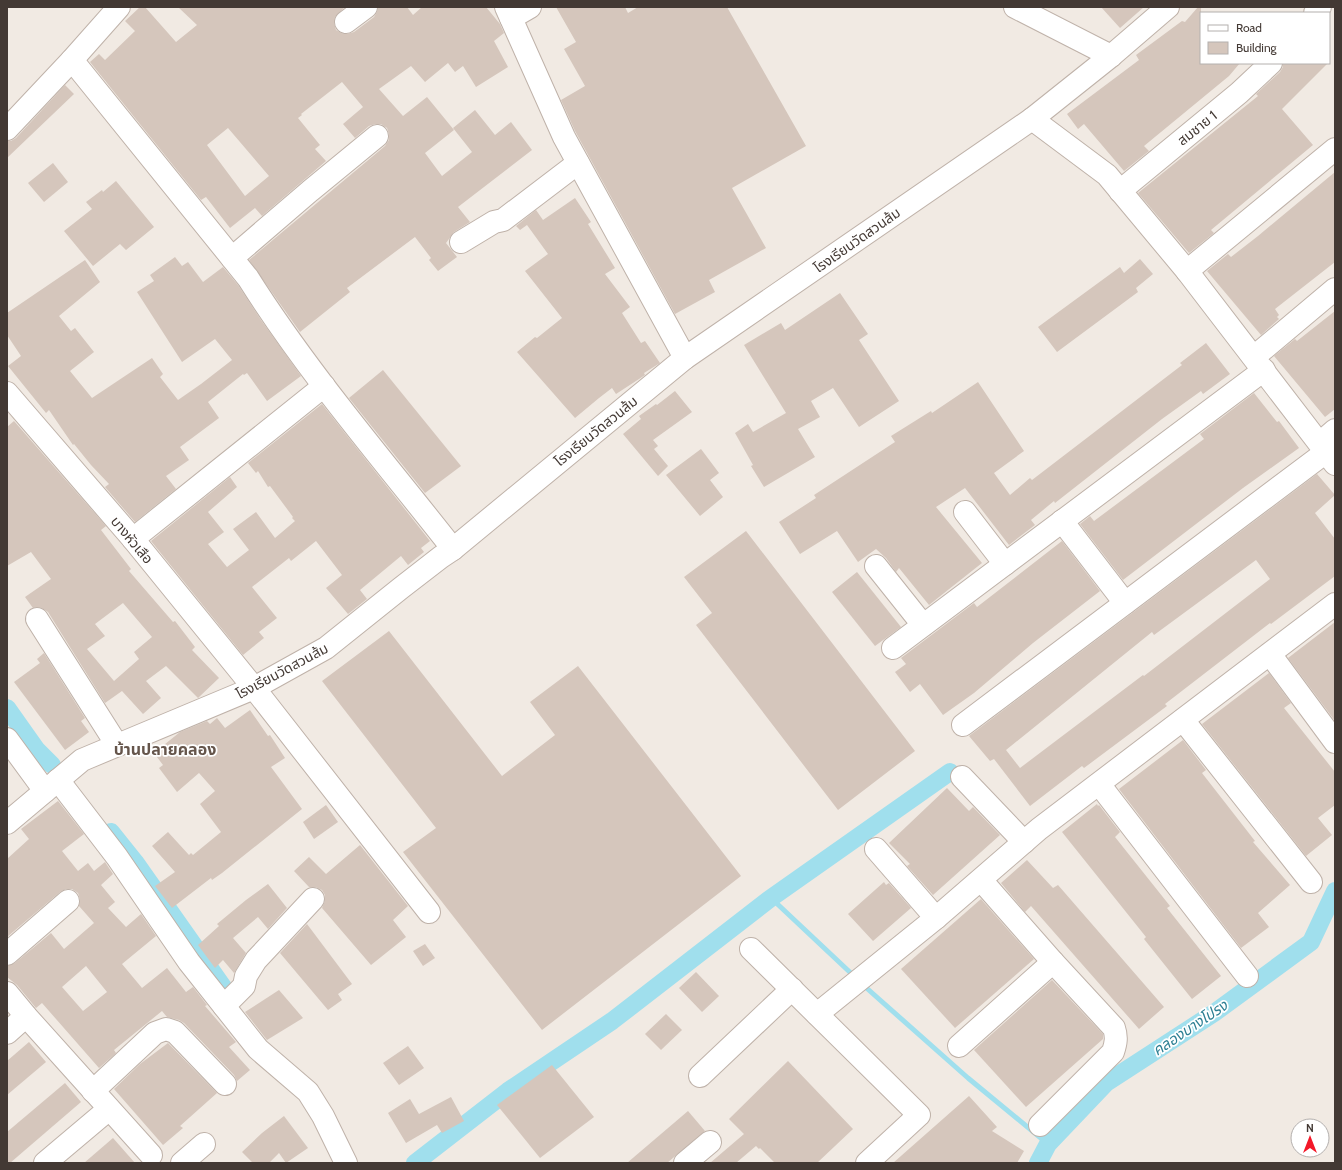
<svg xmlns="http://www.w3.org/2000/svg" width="1342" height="1170" font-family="Cabin,'Noto Sans Thai',sans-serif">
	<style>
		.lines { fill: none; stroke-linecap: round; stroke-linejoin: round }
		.stream { stroke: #a0dfed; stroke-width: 5 }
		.canal { stroke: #a0dfed; stroke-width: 18 }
		.building { fill: #d5c6bc; fill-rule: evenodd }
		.minor-casing { stroke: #bfb2a9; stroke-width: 24 }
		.minor { stroke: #fff; stroke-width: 22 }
		.labels { text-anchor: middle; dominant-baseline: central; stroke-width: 3.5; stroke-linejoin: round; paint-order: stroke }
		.street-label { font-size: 14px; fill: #433934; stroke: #fff }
		.water-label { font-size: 15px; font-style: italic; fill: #2c7f93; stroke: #fff }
		.quarter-label { font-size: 16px; font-weight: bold; fill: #65554b; stroke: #fff }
	</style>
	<rect width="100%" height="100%" fill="#f1eae3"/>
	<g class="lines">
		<g class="stream">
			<path d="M771 898 855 977"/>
			<path d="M862 984 968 1078 1048 1144"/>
		</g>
		<g class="canal">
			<path d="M7 708 36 749 52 765"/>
			<path d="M111 832 135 862 223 987"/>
			<path d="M415 1163 508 1091 612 1021 771 898 950 772"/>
			<path d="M1038 1163 1048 1144 1106 1083 1214 1013 1311 942 1335 891"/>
		</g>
	</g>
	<g class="building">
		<path d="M140 7H145L176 42 197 25 178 7H345L335 17 334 23 336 30 341 33 347 34 354 32 374 17 377 12 378 7H407L413 15 422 7H486L500 24 504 33 494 41 508 67 476 87 463 66 455 72 448 63 425 82 411 66 379 89 403 116 427 97 454 130 425 153 442 176 472 152 453 128 475 110 495 135 511 122 532 150 458 207 470 222 454 232 446 243 457 257 438 271 429 260 431 258 415 237 347 288 350 292 300 332 249 260 385 146 389 140V134L387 128 381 124H375L369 126 355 138 343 124 363 107 342 82 301 114 302 115 298 118 320 145 315 149 326 161 262 216 255 208 230 228 206 197 201 200 90 62 99 54 105 60 135 31 125 21ZM228 128 269 176 245 196 207 145Z"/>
		<path d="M556 7H625L628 13 638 7H727L806 146 732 188 766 248 709 280 715 292 675 314 575 131 561 100 585 86 564 49 576 42Z"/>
		<path d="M1101 7H1144L1120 28Z"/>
		<path d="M1198 7H1201V63H1240L1229 76 1144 146 1149 151 1124 171 1084 124 1078 129 1067 114 1139 60 1136 55 1182 21 1185 22Z"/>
		<path d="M1283 63H1328L1282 109 1313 145 1211 230 1214 233 1189 253 1138 193 1258 96 1256 94 1280 72 1283 67Z"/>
		<path d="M65 85 74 94 7 158V141H11L16 138Z"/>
		<path d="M53 163 68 182 44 202 28 183Z"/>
		<path d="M1335 172V262L1275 309 1279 315 1277 317 1279 319 1261 335 1207 271 1228 254 1231 257 1258 236Z"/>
		<path d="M116 181 154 227 126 250 120 244 93 266 64 231 92 209 86 202 102 190 103 192Z"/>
		<path d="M575 198 591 222 588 224 615 268 605 274 630 307 622 313 641 343 645 341 660 363 644 373 645 375 639 379 616 394 612 388 599 398 575 418 517 352 535 337 537 338 562 318 525 271 548 254 527 225 520 230 516 226 536 210 543 220Z"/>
		<path d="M175 257 182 266 188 262 203 282 223 267 238 285 261 320 301 376 267 401 247 373 244 375 243 374 208 402 219 418 180 447 189 460 166 476 176 489 135 522 105 487 109 484 91 465 74 444 73 445 49 410 46 413 8 366 21 356 7 335V313L85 260 100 282 59 316 71 331 75 328 94 352 70 371 92 398 152 358 163 374 160 377 178 400 201 384 232 360 215 339 182 362 137 292 154 281 150 275Z"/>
		<path d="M1140 259 1153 274 1136 288 1138 292 1057 352 1038 327 1120 267 1124 273Z"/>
		<path d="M840 293 868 334 859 340 899 401 859 427 833 388 811 401 820 417 798 429 815 457 764 487 751 466 753 465 735 433 748 424 753 432 786 413 744 345 781 323 785 330Z"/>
		<path d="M1335 311V409L1325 417 1274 356 1295 339 1297 341Z"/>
		<path d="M1206 343 1230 374 1203 394 1201 391 1162 419 1055 503 1054 501 1031 520 1035 525 1009 545 965 488 936 507 982 563 929 605 899 568 896 572 886 558 876 549 858 562 837 531 800 554 779 522 816 498 814 495 895 442 891 436 931 411 932 413 978 382 1024 451 994 473 1010 495 1030 478 1032 480 1182 365 1180 363Z"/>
		<path d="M383 370 461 466 425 493 349 398Z"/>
		<path d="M675 391 692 412 653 440 658 446 654 449 668 466 658 476 623 434 641 419 639 416 656 404 657 405Z"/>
		<path d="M1254 393 1277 422 1279 421 1299 448 1243 488 1123 580 1080 524 1090 516 1094 521 1204 439 1200 434Z"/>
		<path d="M322 404 430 541 421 548 424 552 408 565 401 556 360 590 367 599 348 614 326 588 342 575 316 541 291 561 289 558 252 587 277 618 259 632 264 638 243 655 151 541 230 477 237 487 208 512 224 532 208 544 227 567 249 550 233 529 256 512 275 538 295 521 292 518 293 517 270 486 268 487 258 471 256 473 248 463Z"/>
		<path d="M14 421 106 526 101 530 131 569 129 571 173 622 175 621 195 647 192 650 219 678 198 698 166 666 146 681 161 698 143 714 122 691 105 703 48 612 42 608 37 607 33 608 25 597 51 579 31 552 7 566V427ZM123 603 152 637 134 652 139 659 114 681 87 649 105 636 95 624Z"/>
		<path d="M701 449 719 473 710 480 723 497 700 516 666 475Z"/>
		<path d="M1317 474 1335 495 1315 513 1335 539V576L1271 624 1270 623 1165 704 1167 706 1084 768 1082 766 1030 806 994 759 990 761 969 736ZM1256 560 1270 579 1144 676 1143 675 1020 768 1006 750 1152 632 1154 635Z"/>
		<path d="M746 531 915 751 838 810 696 625 712 613 684 577Z"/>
		<path d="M1062 541 1100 591 1033 643 974 693 943 715 920 684 910 692 895 672 906 664 901 658 974 603 977 607Z"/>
		<path d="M857 572 901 627 875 646 832 592Z"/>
		<path d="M1335 622V721L1288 658Z"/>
		<path d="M389 631 502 776 555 735 530 702 578 666 741 876 542 1030 403 852 436 828 322 681Z"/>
		<path d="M44 653 85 718 81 721 89 732 65 750 14 682 40 663 37 659Z"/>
		<path d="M1269 673 1291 703 1284 708 1335 772V805L1318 818 1332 835 1306 856 1202 724Z"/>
		<path d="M250 710 268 736 270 735 285 758 271 767 302 809 222 873 212 880 211 878 172 908 155 886 175 872 152 846 168 832 189 855 191 853 193 855 221 832 200 804 215 791 199 773 177 792 159 768 163 765 154 753 180 732 207 721 210 724 217 718 225 728Z"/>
		<path d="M1183 740 1206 770 1202 773 1255 841 1253 842 1290 885 1258 913 1269 927 1241 948 1119 789Z"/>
		<path d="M947 788 969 811 973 807 1000 835 933 895 907 866 910 864 889 843Z"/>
		<path d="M58 801 84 834 62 851 78 871 88 863 94 871 105 862 113 874 101 885 115 902 108 908 126 927 141 914 156 936 122 964 142 988 167 968 186 992 193 987 207 1005 205 1006 236 1042 229 1047 250 1070 237 1081 234 1075 184 1023 179 1020 167 1017 162 1011 114 1050 116 1053 99 1068 42 1003 36 1008 17 985 7 977V966L15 963 51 933 64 949 94 923 79 906 80 899 78 893 72 889H66L60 892 7 937V859L29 839 21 829ZM86 966 107 992 83 1011 62 987Z"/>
		<path d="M1097 804 1098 806 1099 805 1120 832 1115 837 1170 906 1167 908 1221 976 1192 999 1144 939 1146 937 1062 832Z"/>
		<path d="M326 805 338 822 314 839 303 822Z"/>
		<path d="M360 845 408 906 393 920 406 937 371 965 322 908 325 901V895L322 890 316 887H309L294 871 309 857 326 874Z"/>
		<path d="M1027 860 1053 888 1058 885 1164 1007 1139 1029 1031 906 1025 912 1001 883Z"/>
		<path d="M884 882 886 885 889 883 911 908 873 941 848 914Z"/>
		<path d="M268 884 287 908 268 929 258 917 233 938 246 953 234 973 223 960 215 968 198 945 219 926 217 924 246 900Z"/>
		<path d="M981 899 1034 959 955 1028 901 969Z"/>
		<path d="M307 924 352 984 338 994 342 1000 328 1010 280 953Z"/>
		<path d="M425 944 435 958 423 966 413 951Z"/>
		<path d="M696 972 719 996 702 1012 679 988Z"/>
		<path d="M1052 980 1103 1034V1039L1026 1107 974 1050Z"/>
		<path d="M279 990 303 1018 267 1040 245 1012Z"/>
		<path d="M666 1014 682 1030 661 1050 645 1034Z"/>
		<path d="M29 1042 46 1062 7 1095V1061Z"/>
		<path d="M168 1043 217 1093 180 1126 183 1128 163 1145 114 1089 140 1064Z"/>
		<path d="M408 1046 424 1068 399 1085 383 1063Z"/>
		<path d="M788 1061 853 1129 817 1163H775L760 1148 759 1149 756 1146 736 1163H710L744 1134 729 1119Z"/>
		<path d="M552 1065 594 1117 540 1158 497 1105Z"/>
		<path d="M65 1083 81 1102 10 1163H7V1132Z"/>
		<path d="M969 1096 997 1127 992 1131 1024 1151 1017 1163H893Z"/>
		<path d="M451 1097 464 1121 442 1133 437 1125 406 1143 388 1113 410 1099 419 1114Z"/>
		<path d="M688 1111 705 1131 667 1163H627Z"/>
		<path d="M284 1116 308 1148 286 1163 279 1153 269 1163H253L242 1152 262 1133Z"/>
		<path d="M113 1138 135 1163H84Z"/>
	</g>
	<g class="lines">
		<defs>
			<g id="minor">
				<path d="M506 7 564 137 685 358"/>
				<path d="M1015 7 1111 56"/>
				<path d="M1315 13 1320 7"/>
				<path d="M511 18 530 7"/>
				<path d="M346 22 366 7"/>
				<path d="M72 60 248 278C308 373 384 461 453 549"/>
				<path d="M1032 119 1107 175 1187 271 1335 464"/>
				<path d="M7 129 72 60 119 7"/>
				<path d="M1120 191 1239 93 1271 63"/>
				<path d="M461 242 494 222 503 220 578 163"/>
				<path d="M232 258 310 191 377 136"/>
				<path d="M1187 271 1335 149"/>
				<path d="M1254 357 1335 289"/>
				<path d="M7 393 133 539 254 688 429 912"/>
				<path d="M1320 443 1335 430"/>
				<path d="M965 512 1005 564"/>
				<path d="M1062 521 1125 603"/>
				<path d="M133 539 324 386"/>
				<path d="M876 566 923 625"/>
				<path d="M37 619 117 745"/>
				<path d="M893 648 1264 370"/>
				<path d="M1270 654 1335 742"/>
				<path d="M1183 720 1311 882"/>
				<path d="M963 725 1326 452"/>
				<path d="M7 739 45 791"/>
				<path d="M962 777 1024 842"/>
				<path d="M58 780 117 857 189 962 258 1049 308 1092 323 1116 346 1163"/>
				<path d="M1099 784 1247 976"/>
				<path d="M7 823 82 760 254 688 326 648 401 588 441 557 453 549 685 358 1032 119 1111 56 1168 7"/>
				<path d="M876 849 936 918"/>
				<path d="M981 880 1053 962 1114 1028C1117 1037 1116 1043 1113 1052L1040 1125"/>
				<path d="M751 949 919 1115 867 1163"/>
				<path d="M7 954 68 901"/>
				<path d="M7 993 26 1016 151 1155"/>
				<path d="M224 1006 244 986 246 976 256 960 313 899"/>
				<path d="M817 1014 936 918 1039 829 1335 604"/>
				<path d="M7 1033 26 1016"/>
				<path d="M959 1046 1053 962"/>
				<path d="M700 1076 792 989"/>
				<path d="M93 1091 155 1033 166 1029 175 1032 225 1084"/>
				<path d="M45 1163 109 1109"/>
				<path d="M182 1163 204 1144"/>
				<path d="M685 1163 710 1142"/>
			</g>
		</defs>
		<use href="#minor" class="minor-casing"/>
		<use href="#minor" class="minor"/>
	</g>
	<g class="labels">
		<g class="street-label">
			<text transform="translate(1197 128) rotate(-39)">สมชาย 1</text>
			<text transform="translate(857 240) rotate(-35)">โรงเรียนวัดสวนส้ม</text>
			<text transform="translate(596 431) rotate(-39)">โรงเรียนวัดสวนส้ม</text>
			<text transform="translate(132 540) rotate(50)">บางหัวเสือ</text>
			<text transform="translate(282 671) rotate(-28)">โรงเรียนวัดสวนส้ม</text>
		</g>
		<g class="water-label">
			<text transform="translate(1190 1028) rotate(-34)">คลองบางโปรง</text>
		</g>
		<g class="quarter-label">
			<text x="165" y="749">บ้านปลายคลอง</text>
		</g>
	</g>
	<rect width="1342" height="1170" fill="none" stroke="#433934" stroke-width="16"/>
	<rect x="1200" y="12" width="130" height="52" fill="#ffffff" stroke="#b4b0ae"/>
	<rect x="1208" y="25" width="20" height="6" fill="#ffffff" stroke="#b4b0ae"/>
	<text x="1236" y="32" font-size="12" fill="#433934">Road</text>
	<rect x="1208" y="42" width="20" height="12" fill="#d5c6bc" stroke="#b4b0ae"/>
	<text x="1236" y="52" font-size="12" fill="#433934">Building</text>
	<g transform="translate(1310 1138)"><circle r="19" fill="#ffffff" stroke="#b4b0ae"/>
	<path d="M0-3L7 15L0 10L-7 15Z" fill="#f31828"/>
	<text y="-6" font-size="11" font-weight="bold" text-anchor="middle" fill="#433934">N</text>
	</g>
</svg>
